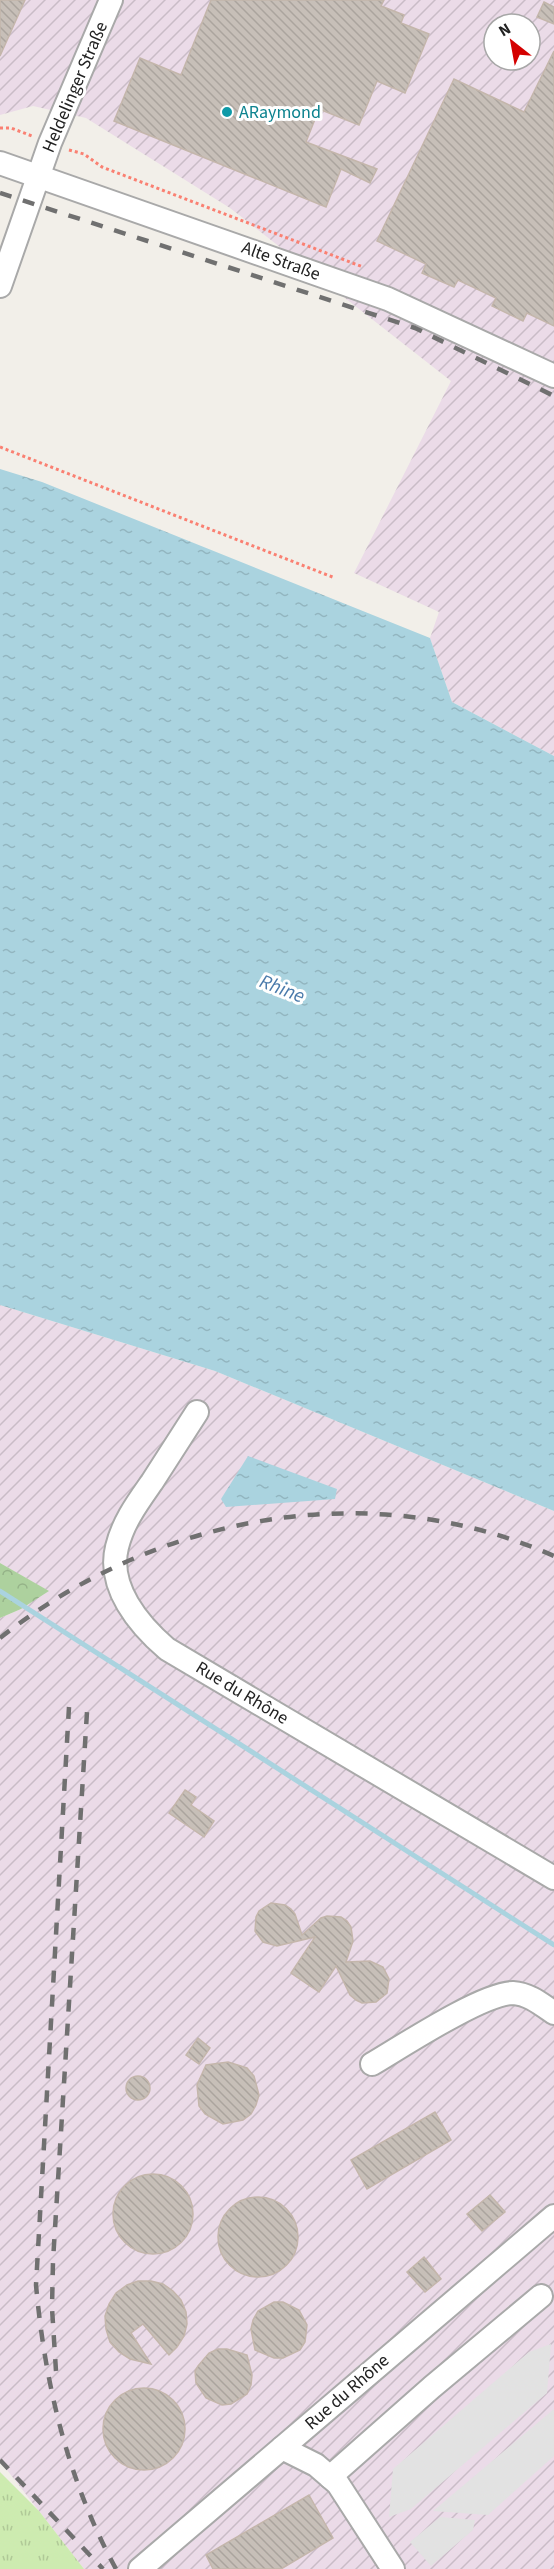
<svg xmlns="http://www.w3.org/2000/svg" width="554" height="2569" font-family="'Source Sans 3',sans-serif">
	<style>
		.industrial { fill: url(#industrial-furrows); fill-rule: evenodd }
		.grass { fill: url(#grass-tufts) }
		.forest { fill: url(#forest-crowns) }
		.parking { fill: #e2e2e2 }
		.water { fill: url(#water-ripples) }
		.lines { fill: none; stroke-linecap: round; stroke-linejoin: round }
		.stream { stroke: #aad3df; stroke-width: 5 }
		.building { fill: url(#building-back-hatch); stroke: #c4b6ab; stroke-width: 1.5 }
		.minor-casing { stroke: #a9a9a9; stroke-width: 26 }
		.path { stroke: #fa8072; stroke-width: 3; stroke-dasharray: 3 3; stroke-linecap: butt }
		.minor { stroke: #fff; stroke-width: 22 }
		.rail { stroke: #707070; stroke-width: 4.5; stroke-dasharray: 12 12; stroke-linecap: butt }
		.culture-dot { fill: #0f9aa8; stroke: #fff; stroke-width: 2 }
		.labels { text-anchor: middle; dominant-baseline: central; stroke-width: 6; stroke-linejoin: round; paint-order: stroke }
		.street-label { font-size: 18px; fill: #222; stroke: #fff }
		.culture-label { font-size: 18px; fill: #0d838f; stroke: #fff; text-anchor: start }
		.water-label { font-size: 20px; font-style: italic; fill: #4a7aab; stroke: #fff }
	</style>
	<defs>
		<pattern id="industrial-furrows" width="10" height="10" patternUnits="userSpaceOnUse" patternTransform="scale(1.5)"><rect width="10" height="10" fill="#ebdbe8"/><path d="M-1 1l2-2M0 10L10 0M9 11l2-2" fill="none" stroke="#c9bcc7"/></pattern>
		<pattern id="grass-tufts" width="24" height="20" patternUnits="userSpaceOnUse" patternTransform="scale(1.5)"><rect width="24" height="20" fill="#cdebb0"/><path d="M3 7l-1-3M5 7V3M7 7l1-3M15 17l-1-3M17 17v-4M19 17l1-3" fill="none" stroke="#b0c997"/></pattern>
		<pattern id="forest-crowns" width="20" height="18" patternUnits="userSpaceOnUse" patternTransform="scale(1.5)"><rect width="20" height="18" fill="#add19e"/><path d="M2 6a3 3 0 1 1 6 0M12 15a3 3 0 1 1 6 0" fill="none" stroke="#95b388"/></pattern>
		<pattern id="water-ripples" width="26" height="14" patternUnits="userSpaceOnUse" patternTransform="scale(1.5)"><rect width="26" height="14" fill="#aad3df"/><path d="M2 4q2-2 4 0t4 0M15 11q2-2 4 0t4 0" fill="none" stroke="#92b5bf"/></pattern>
		<pattern id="building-back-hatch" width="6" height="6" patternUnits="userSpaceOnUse" patternTransform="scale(1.5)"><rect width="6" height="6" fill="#c7bfb8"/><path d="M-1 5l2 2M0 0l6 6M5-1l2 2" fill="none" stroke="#aba49e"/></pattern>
	</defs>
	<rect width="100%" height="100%" fill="#f2efe9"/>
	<g class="industrial">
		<path d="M0 0H554V756L452 702 430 638 439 612 354 573 451 381 230 208 86 118 33 106 0 115ZM494 24H530V60H494Z"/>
		<path d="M0 1305 215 1371 554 1511V2569H84L0 2461V1618L21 1609 48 1591 0 1563Z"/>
	</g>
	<path class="grass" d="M0 2472 39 2511 84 2569H0Z"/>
	<path class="forest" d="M0 1563 49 1591 21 1609 0 1618Z"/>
	<g class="parking">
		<path d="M551 2344 547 2393 411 2509 389 2517 393 2469 529 2352Z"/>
		<path d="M554 2409V2456L488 2515 433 2511Z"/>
		<path d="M440 2517 475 2520 473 2530 431 2566 410 2542Z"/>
	</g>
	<g class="water">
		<path d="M0 469 42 482 430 638 452 702 554 756V1511L215 1371 0 1305Z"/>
		<path d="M248 1456 337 1489 335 1499 226 1507 221 1499Z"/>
	</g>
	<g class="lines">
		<path class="stream" d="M0 1591 554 1945"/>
	</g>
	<g class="building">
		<path d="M0 0H25L0 56Z"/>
		<path d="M211 0H384L381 6 404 15 401 23 429 34 405 93 377 81 359 125 319 109 306 142 377 169 370 183 341 169 326 207 114 121 140 58 181 75Z"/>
		<path d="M544 2 554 7V24L537 17Z"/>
		<path d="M554 51V326L527 313 523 321 492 306 496 298 458 280 454 287 422 273 426 264 377 241 454 79 524 112Z"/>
		<path d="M185 1790 196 1797 191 1805 214 1821 204 1837 169 1813Z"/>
		<path d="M271 1903 285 1905 291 1909 295 1914 302 1935 321 1918 327 1916 341 1917 347 1921 351 1927 353 1941 346 1962 370 1961 383 1967 389 1979 387 1993 376 2002 362 2003 356 2000 350 1995 336 1966 319 1992 291 1973 315 1937 277 1946 263 1942 255 1931 256 1917 259 1911Z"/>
		<path d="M198 2038 210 2048 199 2064 186 2055Z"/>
		<path d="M228 2062 247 2068 254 2076 259 2095 256 2105 251 2114 243 2120 223 2124 205 2114 199 2106 197 2085 206 2065Z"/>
		<circle cx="138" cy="2088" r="12"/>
		<path d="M435 2112 451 2140 367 2189 351 2160Z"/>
		<circle cx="153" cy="2214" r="40"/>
		<path d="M490 2195 505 2212 482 2231 467 2214Z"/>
		<circle cx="258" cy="2237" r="40"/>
		<path d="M424 2257 441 2279 425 2292 407 2272Z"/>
		<path d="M138 2281H151L163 2284 173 2291 181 2300 186 2312 187 2324 184 2336 177 2347 169 2355 143 2324 131 2333 151 2364 130 2359 119 2352 110 2342 106 2329 105 2316 109 2304 116 2293 127 2285Z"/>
		<path d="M274 2302H283L299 2310 307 2325 305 2342 300 2350 283 2358H274L255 2350 251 2329 253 2320 258 2311Z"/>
		<path d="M218 2349H227L247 2355 252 2375 251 2385 247 2394 231 2404 222 2405 206 2398 196 2383 195 2371 198 2366 209 2353Z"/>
		<circle cx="144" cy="2429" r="41"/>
		<path d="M309 2495 333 2538 281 2569H213L206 2555Z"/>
	</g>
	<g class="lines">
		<defs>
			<g id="minor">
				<path d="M0 163 388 299 554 376"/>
				<path d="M0 286 50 143 111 0"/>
				<path d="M197 1412C182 1435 167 1459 152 1482 138 1502 123 1522 117 1547 107 1587 139 1625 167 1649L554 1878"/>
				<path d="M372 2064C401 2047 483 1993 513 1993 529 1994 541 2004 554 2013"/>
				<path d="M282 2448 316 2465 338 2484 393 2569"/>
				<path d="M330 2477 432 2387 541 2296"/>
				<path d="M140 2569 554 2216"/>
			</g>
		</defs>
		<use href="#minor" class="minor-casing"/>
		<g class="path">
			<path d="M0 128H11L32 136"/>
			<path d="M69 150 84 154 102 167 363 267"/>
			<path d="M0 447 335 578"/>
		</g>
		<use href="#minor" class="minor"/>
		<g class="rail">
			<path d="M0 193 415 328 554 396"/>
			<path d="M0 1638C156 1515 369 1474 554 1556"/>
			<path d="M69 1707 36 2285C45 2385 68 2481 116 2569"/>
			<path d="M56 2371 52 2308 53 2261 87 1712"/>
			<path d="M0 2460 103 2569"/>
		</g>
	</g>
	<circle class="culture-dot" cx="227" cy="112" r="6"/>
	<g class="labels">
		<g class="street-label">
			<text transform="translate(75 87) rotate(-67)">Heldelinger Straße</text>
			<text transform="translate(281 261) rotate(20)">Alte Straße</text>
			<text transform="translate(242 1693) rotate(31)">Rue du Rhône</text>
			<text transform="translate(347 2392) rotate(-41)">Rue du Rhône</text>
		</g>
		<g class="culture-label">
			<text x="239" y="112">ARaymond</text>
		</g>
		<g class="water-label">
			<text transform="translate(282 989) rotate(21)">Rhine</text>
		</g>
	</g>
	<g transform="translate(512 42) rotate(329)"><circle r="28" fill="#ffffff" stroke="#a7a7a7" stroke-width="1.5"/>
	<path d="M0-4.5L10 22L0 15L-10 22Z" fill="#d40000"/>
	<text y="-9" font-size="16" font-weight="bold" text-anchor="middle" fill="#222222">N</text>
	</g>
</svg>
